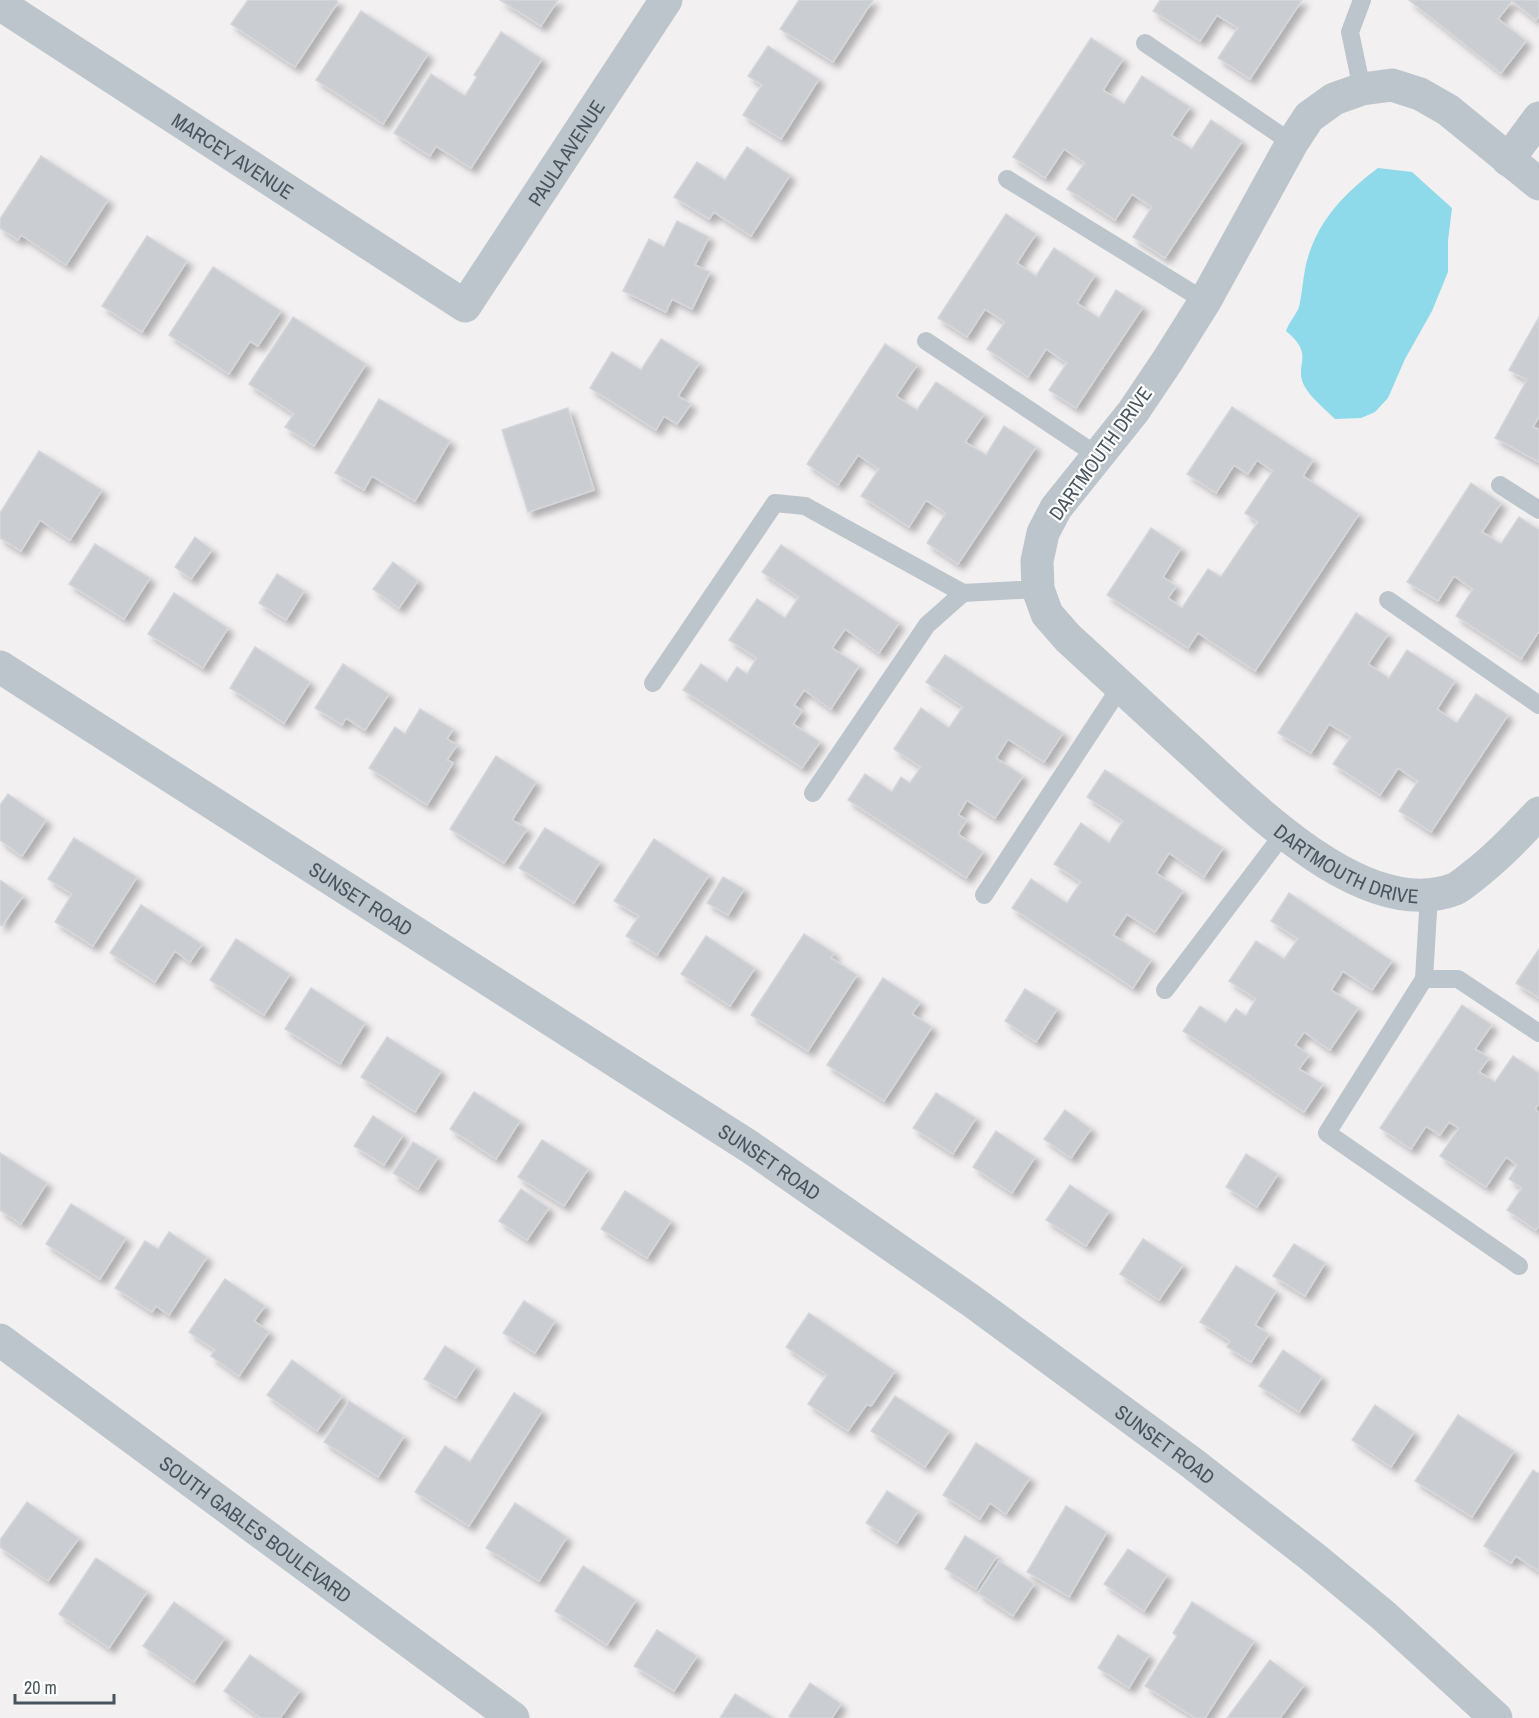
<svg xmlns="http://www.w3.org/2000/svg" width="1539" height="1718" font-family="'Archivo Narrow',sans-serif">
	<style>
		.water { fill: #8fdaea }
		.building { fill: #cacdd2; stroke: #d4d6db; stroke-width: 1.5; filter: url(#shadow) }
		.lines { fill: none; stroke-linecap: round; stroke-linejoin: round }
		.service { stroke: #bcc5cc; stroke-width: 18 }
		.minor { stroke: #bcc5cc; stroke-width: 33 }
		.labels { text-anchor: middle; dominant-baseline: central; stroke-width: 4.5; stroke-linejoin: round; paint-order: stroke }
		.street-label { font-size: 20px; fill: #48545d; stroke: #fff }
	</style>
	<defs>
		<filter id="shadow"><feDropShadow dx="5.5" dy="5.5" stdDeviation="3" flood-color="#0004"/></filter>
	</defs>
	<rect width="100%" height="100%" fill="#f2f0f0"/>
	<path class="water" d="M1378 168 1412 172 1452 208 1448 241V272L1432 311 1405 359 1388 398 1375 412 1361 418 1335 419C1325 409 1312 399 1305 387 1292 365 1317 356 1286 331 1289 322 1296 315 1299 307 1303 290 1303 273 1308 257 1320 218 1346 192 1378 168Z"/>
	<g class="building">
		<path d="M248 0H336L338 2 295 67 231 24Z"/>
		<path d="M500 0H558L541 26Z"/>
		<path d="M799 0H873L833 62 780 29Z"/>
		<path d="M1160 0H1302L1250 79 1218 58 1238 28 1217 15 1200 41 1153 11Z"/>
		<path d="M1409 0H1539V17L1536 20 1512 1 1498 19 1526 41 1501 73Z"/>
		<path d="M361 11 428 54 383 124 316 80Z"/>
		<path d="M501 32 542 59 471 168 436 146 430 156 394 133 431 74 465 96 477 77 474 75Z"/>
		<path d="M1091 38 1123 59 1103 90 1124 104 1142 76 1190 107 1171 135 1192 149 1211 120 1242 141 1165 258 1133 237 1152 207 1132 194 1115 220 1067 189 1085 163 1064 149 1045 178 1013 157Z"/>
		<path d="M768 46 819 79 781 139 743 115 762 85 748 76Z"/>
		<path d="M747 147 790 175 751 236 714 212 709 219 674 197 697 162 725 180Z"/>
		<path d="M41 156 108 200 66 265 21 235 18 240 0 228V219Z"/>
		<path d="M1006 214 1036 234 1017 263 1036 276 1054 248 1095 275 1077 303 1099 318 1116 290 1143 307 1076 408 1049 390 1067 363 1046 349 1028 377 987 349 1005 322 985 309 967 337 938 318Z"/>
		<path d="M677 221 709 237 695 265 710 272 692 309 672 299 666 312 623 291 649 239 664 247Z"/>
		<path d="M147 236 187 261 142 332 102 306Z"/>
		<path d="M213 267 281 311 258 346 250 341 229 374 169 335Z"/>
		<path d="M293 317 366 364 314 446 285 427 294 414 249 384Z"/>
		<path d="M1539 317V416L1533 427 1539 430V462L1495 438 1527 380 1509 370Z"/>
		<path d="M661 339 699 363 678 396 691 404 677 424 664 416 656 430 590 388 612 352 641 370Z"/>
		<path d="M885 344 917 365 896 396 917 410 936 382 984 414 965 442 986 455 1004 426 1036 447 958 564 927 543 946 513 926 500 909 527 861 496 879 469 858 455 838 485 807 464Z"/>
		<path d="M379 399 450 441 415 501 372 476 364 490 335 473Z"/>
		<path d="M1232 407 1313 460 1303 476 1359 514 1255 671 1198 633 1188 648 1107 595 1151 528 1181 548 1163 577 1176 586 1168 598 1182 608 1208 569 1221 577 1258 522 1245 513 1273 471 1257 460 1248 474 1234 465 1216 493 1187 474Z"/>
		<path d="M568 408 594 490 528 512 502 430Z"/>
		<path d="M39 451 102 490 70 540 40 520 21 551 0 538V513Z"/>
		<path d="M1471 483 1501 503 1482 532 1501 544 1519 517 1539 530V631L1521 659 1456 616 1473 589 1454 576 1438 601 1407 582Z"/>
		<path d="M195 537 212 550 191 579 175 567Z"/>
		<path d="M95 544 150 578 124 619 69 584Z"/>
		<path d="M781 545 899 623 879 653 845 629 832 648 859 666 831 709 804 690 794 705 802 711 793 724 820 742 802 768 683 690 701 664 727 682 737 667 747 674 757 658 729 640 757 599 785 618 799 597 762 572Z"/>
		<path d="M393 562 418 581 399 608 373 589Z"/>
		<path d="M277 574 304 591 286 620 259 603Z"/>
		<path d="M174 593 228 628 203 668 148 634Z"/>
		<path d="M1356 613 1388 634 1368 664 1389 678 1407 650 1455 681 1437 709 1457 723 1476 694 1508 715 1431 832 1399 811 1418 781 1398 768 1380 795 1333 764 1351 737 1329 724 1311 753 1278 733Z"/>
		<path d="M255 647 310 682 284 723 230 688Z"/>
		<path d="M945 655 1063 733 1044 762 1008 739 996 758 1023 776 995 818 967 800 958 815 967 820 958 834 983 852 966 878 848 800 865 774 892 792 901 777 910 783 921 767 894 749 921 708 949 728 963 707 926 682Z"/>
		<path d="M343 664 389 694 365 730 346 718 342 725 315 708Z"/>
		<path d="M420 709 453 729 447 739 457 745 447 760 453 763 427 805 369 768 395 727 405 734Z"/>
		<path d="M496 756 536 782 512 820 527 829 504 863 450 829Z"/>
		<path d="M1105 770 1223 848 1204 877 1169 853 1156 873 1183 891 1155 932 1127 914 1113 935 1151 960 1133 988 1012 908 1031 879 1067 903 1081 882 1054 864 1081 823 1109 843 1123 821 1087 797Z"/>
		<path d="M8 794 46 820 22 856 0 840V805Z"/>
		<path d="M545 828 600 862 574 903 519 868Z"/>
		<path d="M74 838 137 877 93 946 55 922 72 894 48 879Z"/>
		<path d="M654 839 709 875 657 955 626 936 639 916 614 901Z"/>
		<path d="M723 877 744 889 728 915 707 903Z"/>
		<path d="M0 880 23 896 2 926 0 925Z"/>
		<path d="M1289 893 1392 961 1372 990 1343 971 1331 990 1358 1008 1330 1050 1304 1032 1295 1045 1309 1055 1299 1069 1323 1084 1304 1112 1183 1031 1200 1006 1226 1023 1236 1009 1246 1016 1256 999 1229 981 1256 941 1284 959 1298 939 1271 921Z"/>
		<path d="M141 905 202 944 190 962 175 951 155 982 110 953Z"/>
		<path d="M804 934 834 953 831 958 857 975 808 1051 751 1015Z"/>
		<path d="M706 936 755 968 730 1006 681 974Z"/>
		<path d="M236 939 290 974 264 1015 210 980Z"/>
		<path d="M1539 949V998L1516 983Z"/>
		<path d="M883 978 920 1002 912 1014 932 1027 884 1101 827 1065Z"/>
		<path d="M311 988 365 1023 340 1064 285 1029Z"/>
		<path d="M1025 989 1057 1009 1036 1042 1005 1021Z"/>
		<path d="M1462 1005 1492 1025 1475 1049 1489 1058 1479 1072 1495 1082 1513 1056 1539 1073V1103L1535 1109 1539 1113V1226L1536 1230 1507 1210 1522 1188 1509 1179 1517 1165 1506 1157 1486 1187 1440 1156 1459 1128 1449 1122 1440 1135 1426 1126 1411 1149 1380 1128Z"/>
		<path d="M387 1037 441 1071 415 1112 361 1077Z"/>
		<path d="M474 1092 520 1121 496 1159 450 1129Z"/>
		<path d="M936 1093 976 1118 953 1154 913 1128Z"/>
		<path d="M1065 1110 1091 1129 1071 1158 1044 1139Z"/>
		<path d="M373 1116 403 1135 384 1165 354 1146Z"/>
		<path d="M996 1131 1035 1157 1012 1193 973 1167Z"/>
		<path d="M542 1140 588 1169 564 1206 518 1177Z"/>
		<path d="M413 1142 438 1157 418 1189 393 1173Z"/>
		<path d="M0 1153 47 1183 21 1224 0 1210Z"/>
		<path d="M1246 1154 1278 1174 1257 1207 1226 1187Z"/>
		<path d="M1070 1185 1109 1211 1086 1246 1046 1220Z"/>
		<path d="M521 1189 549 1208 527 1240 499 1221Z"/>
		<path d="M625 1191 671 1221 647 1258 601 1229Z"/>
		<path d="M71 1204 126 1238 100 1279 46 1244Z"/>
		<path d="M169 1232 207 1257 169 1315 156 1306 152 1312 115 1288 145 1241 158 1249Z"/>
		<path d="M1143 1239 1183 1265 1159 1300 1120 1274Z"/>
		<path d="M1294 1244 1325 1263 1305 1296 1273 1276Z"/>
		<path d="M1236 1266 1276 1291 1255 1325 1269 1334 1251 1362 1227 1347 1230 1341 1200 1322Z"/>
		<path d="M225 1279 265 1306 254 1321 269 1332 239 1376 211 1356 215 1350 189 1332Z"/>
		<path d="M524 1301 555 1321 535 1353 503 1333Z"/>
		<path d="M809 1313 895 1371 871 1406 867 1404 848 1431 808 1404 827 1375 786 1347Z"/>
		<path d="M445 1346 476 1366 456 1398 424 1379Z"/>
		<path d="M1283 1350 1322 1377 1299 1412 1259 1386Z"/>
		<path d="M292 1360 342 1396 317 1431 267 1395Z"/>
		<path d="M514 1393 542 1411 469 1526 415 1492 445 1446 470 1462Z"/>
		<path d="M895 1396 949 1431 925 1467 871 1431Z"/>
		<path d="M349 1401 404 1436 378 1477 324 1442Z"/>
		<path d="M1375 1405 1414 1432 1391 1467 1352 1440Z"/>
		<path d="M1458 1415 1514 1451 1472 1517 1415 1481Z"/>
		<path d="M976 1443 1030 1478 1006 1514 990 1503 980 1519 943 1495Z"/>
		<path d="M1533 1470 1539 1474V1571L1516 1556 1511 1563 1484 1546Z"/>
		<path d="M887 1491 918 1511 897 1543 866 1523Z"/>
		<path d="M27 1502 79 1538 48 1581 0 1547V1540Z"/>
		<path d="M515 1503 567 1537 539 1581 486 1548Z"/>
		<path d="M1066 1506 1107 1532 1069 1597 1027 1572Z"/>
		<path d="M965 1536 997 1556 976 1589 945 1569Z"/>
		<path d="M1128 1549 1167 1575 1144 1611 1104 1584Z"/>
		<path d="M96 1558 147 1592 109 1648 59 1614Z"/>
		<path d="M999 1561 1034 1584 1013 1616 978 1593Z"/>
		<path d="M583 1566 636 1600 607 1645 555 1611Z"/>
		<path d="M174 1602 225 1638 194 1682 143 1646Z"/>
		<path d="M1192 1602 1254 1641 1205 1718H1195L1145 1686 1177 1636 1173 1633Z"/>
		<path d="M657 1630 697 1656 674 1691 634 1666Z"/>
		<path d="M1118 1635 1149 1655 1129 1688 1098 1668Z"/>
		<path d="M250 1655 300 1690 280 1718H261L224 1691Z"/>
		<path d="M1270 1660 1304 1685 1280 1718H1227Z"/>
		<path d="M810 1683 841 1704 832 1718H792L789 1716Z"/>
		<path d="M735 1694 773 1718H720Z"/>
	</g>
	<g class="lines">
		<g class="service">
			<path d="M1145 43 1292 143"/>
			<path d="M1362 89 1350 32 1362 0"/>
			<path d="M1007 179 1205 301"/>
			<path d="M926 341 1098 456"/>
			<path d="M1500 485 1539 510"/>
			<path d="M1388 600 1539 705"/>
			<path d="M653 683 775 503 805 506 963 593 1038 589"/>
			<path d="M813 793 927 625 963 593"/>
			<path d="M984 895 1121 686"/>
			<path d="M1429 895 1424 979 1327 1133 1519 1266"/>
			<path d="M1424 979H1458L1539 1033"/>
			<path d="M1165 990 1284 833"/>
		</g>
		<g class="minor">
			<path id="s1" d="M0 4 465 306 666 0"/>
			<path d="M1508 160 1539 118"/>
			<path id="s2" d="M1539 184 1448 110 1420 94 1392 85 1362 89 1334 99 1309 117 1292 143 1205 301 1168 360 1133 412 1056 508 1043 533 1037 561 1038 589 1047 614 1068 638C1108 675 1149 712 1189 749 1250 804 1364 924 1455 889 1461 886 1468 880 1473 876 1498 857 1518 835 1539 813"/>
			<path id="s3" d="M0 667 750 1147 973 1302 1192 1463 1314 1558 1384 1616 1496 1718"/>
			<path id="s4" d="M0 1340 513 1718"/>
		</g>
	</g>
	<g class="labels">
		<g class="street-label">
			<text stroke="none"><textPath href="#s1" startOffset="738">PAULA AVENUE</textPath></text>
			<text stroke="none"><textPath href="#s1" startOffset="278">MARCEY AVENUE</textPath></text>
			<text transform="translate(1100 453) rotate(-54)">DARTMOUTH DRIVE</text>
			<text stroke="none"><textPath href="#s2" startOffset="1242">DARTMOUTH DRIVE</textPath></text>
			<text stroke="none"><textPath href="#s3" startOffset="429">SUNSET ROAD</textPath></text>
			<text stroke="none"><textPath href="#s3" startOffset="915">SUNSET ROAD</textPath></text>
			<text stroke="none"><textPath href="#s3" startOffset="1401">SUNSET ROAD</textPath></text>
			<text stroke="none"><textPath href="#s4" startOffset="318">SOUTH GABLES BOULEVARD</textPath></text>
		</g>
	</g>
	<path d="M15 1694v9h99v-9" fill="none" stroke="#48545d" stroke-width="3"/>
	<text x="24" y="1694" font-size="18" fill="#48545d" stroke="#ffffff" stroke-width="4.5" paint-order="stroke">20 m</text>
</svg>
